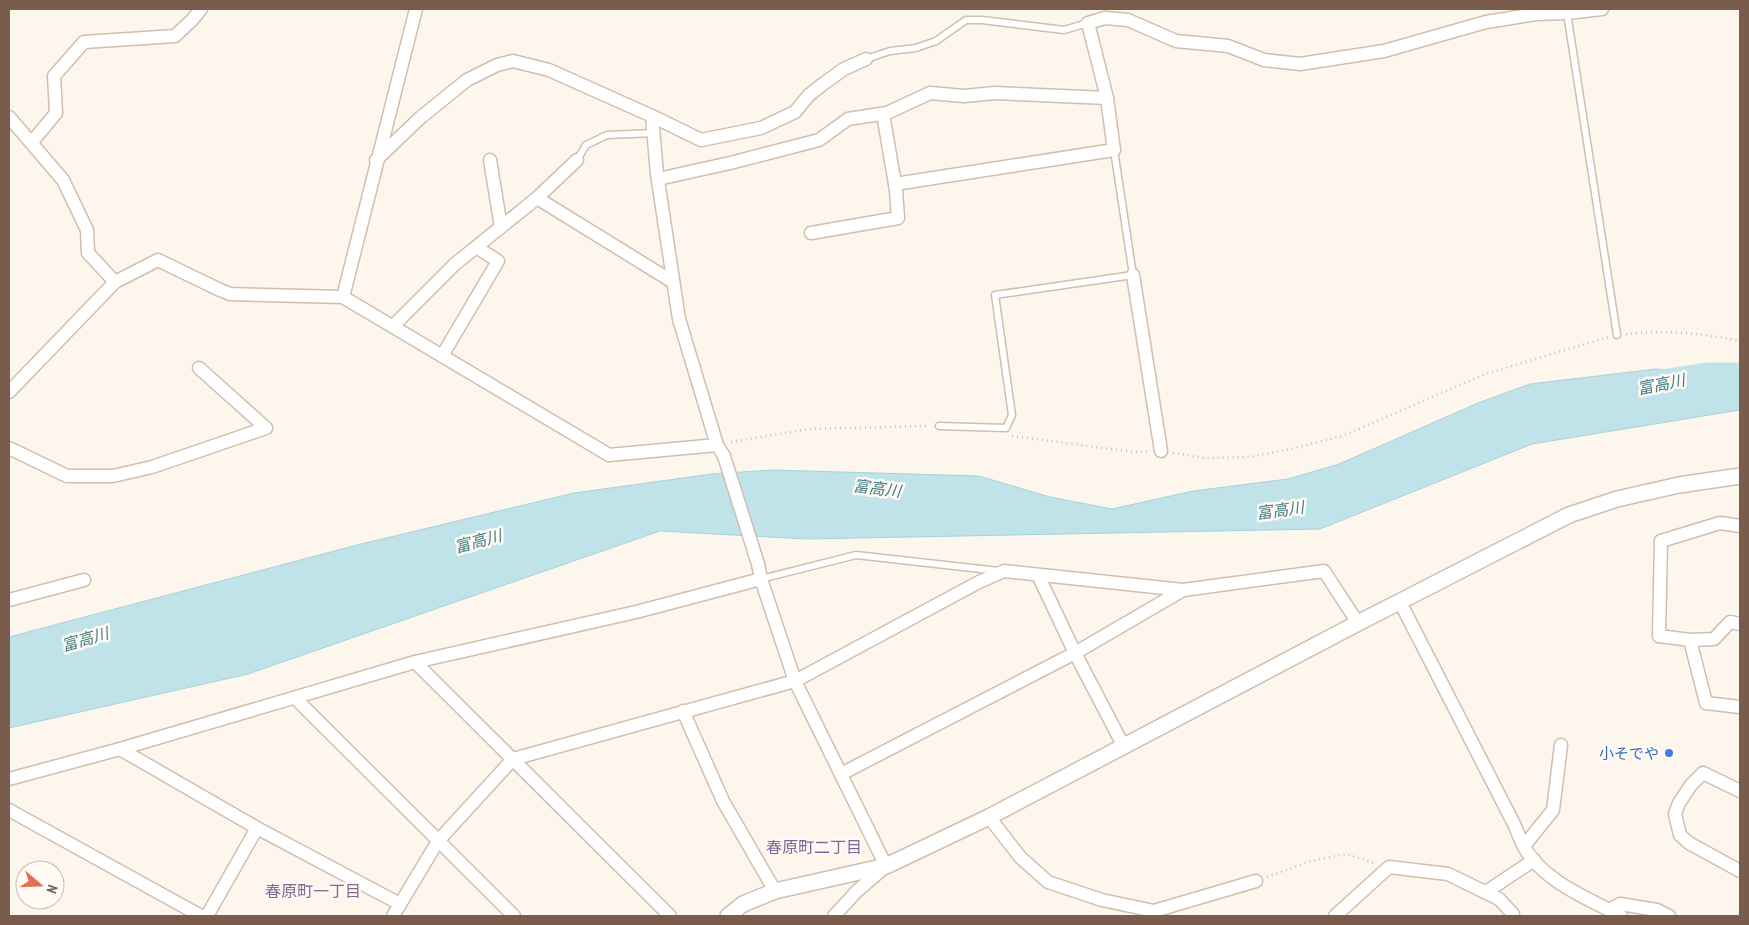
<svg xmlns="http://www.w3.org/2000/svg" width="1749" height="925" font-family="'PT Sans Narrow','Noto Sans JP',sans-serif">
	<style>
		.water { fill: #bfe3e8; stroke: #a5d3da }
		.lines { fill: none; stroke-linecap: round; stroke-linejoin: round }
		.river { stroke: #bfe3e8; stroke-width: 25 }
		.service-casing { stroke: #d1beb0; stroke-width: 9 }
		.minor-casing { stroke: #d1beb0; stroke-width: 15 }
		.tertiary-casing { stroke: #d1beb0; stroke-width: 18 }
		.path { stroke: #d9b8a5; stroke-width: 2.5; stroke-dasharray: 1 4; stroke-linecap: butt }
		.service { stroke: #fff; stroke-width: 6 }
		.minor { stroke: #fff; stroke-width: 12 }
		.tertiary { stroke: #fff; stroke-width: 15 }
		.shop-dot { fill: #3f7fe0; stroke: #fffaf3; stroke-width: 2 }
		.labels { text-anchor: middle; dominant-baseline: central; stroke-width: 5; stroke-linejoin: round; paint-order: stroke }
		.shop-label { font-size: 15px; fill: #366cbe; stroke: #fffaf3; text-anchor: end }
		.water-label { font-size: 16px; font-style: italic; fill: #437c86; stroke: #fffaf3 }
		.neighbourhood-label { font-size: 16px; fill: #846695; stroke: #fffaf3 }
	</style>
	<rect width="100%" height="100%" fill="#fdf6ec"/>
	<path class="water" d="M1656 369 1740 382V410L1532 444 1320 529 806 539 660 531 248 674 9 728V637L357 545 574 493 712 474 772 470 979 476 1050 497 1112 509 1193 491 1288 479 1339 464 1478 403 1530 384Z"/>
	<g class="lines">
		<path class="river" d="M1668 381 1707 375H1740"/>
		<defs>
			<g id="service">
				<path d="M1567 13 1617 335"/>
				<path d="M866 59 890 51 916 48 936 41 966 20H982L1064 30 1088 23"/>
				<path d="M577 160 586 145 607 135 654 133"/>
				<path d="M939 426 1006 428 1012 415 995 295 1133 275 1114 150"/>
				<path d="M761 579 856 555 999 571"/>
			</g>
			<g id="minor">
				<path d="M652 116 657 174 679 319 717 445 724 456 758 564 761 579 795 681 886 866 857 891 834 916"/>
				<path d="M9 117 63 180 87 230 88 253 115 282"/>
				<path d="M32 142 56 113 54 76 84 42 175 36 192 20 201 9"/>
				<path d="M376 160 420 118 467 80 497 65 513 61 549 70 652 116 701 140 761 128 795 112 809 95 823 84 844 69 866 59"/>
				<path d="M490 160 501 227"/>
				<path d="M658 179 730 163 819 140 848 119 887 113 930 93 964 96 994 93 1107 98"/>
				<path d="M895 184 1114 150 1107 98 1088 23 1105 18 1128 20 1176 41 1228 46 1264 60 1300 64 1384 51 1486 22 1536 14 1567 13 1602 9"/>
				<path d="M537 198 673 282"/>
				<path d="M811 233 898 218 896 190 883 114"/>
				<path d="M1133 275 1161 451"/>
				<path d="M343 297 416 9"/>
				<path d="M393 326 455 264 537 198 577 160"/>
				<path d="M442 356 498 261 476 247"/>
				<path d="M9 392 115 282 158 260 220 290 230 294 343 297 609 455 717 445"/>
				<path d="M9 448 67 476H113L152 467 266 428 199 368"/>
				<path d="M1740 526 1720 523 1661 541 1659 636 1690 640 1706 703 1740 707"/>
				<path d="M1038 575 1075 653 1123 745"/>
				<path d="M9 600 84 580"/>
				<path d="M1400 602 1514 824C1517 831 1520 839 1523 845 1542 881 1587 898 1621 916"/>
				<path d="M1690 640 1714 639 1730 622 1740 624"/>
				<path d="M415 662 670 916"/>
				<path d="M295 698 514 916"/>
				<path d="M683 711 723 801 775 891"/>
				<path d="M120 749 257 828 400 904"/>
				<path d="M841 774 1075 653 1183 590"/>
				<path d="M9 779 120 749 415 662 636 612 761 579"/>
				<path d="M1740 791 1703 773 1691 785 1679 803 1675 814 1680 835 1689 843 1740 871"/>
				<path d="M9 810 201 916"/>
				<path d="M989 817 1020 857 1048 882 1102 900 1154 911 1256 881"/>
				<path d="M1524 846 1553 810 1561 745"/>
				<path d="M1486 892 1534 860"/>
				<path d="M1609 910 1620 904 1657 910 1669 916"/>
				<path d="M207 916 257 828"/>
				<path d="M393 916 438 841 513 759 795 681 979 582 1004 571 1183 590 1324 571 1358 623"/>
				<path d="M1335 916 1389 867 1448 874 1499 899 1513 914"/>
			</g>
			<path id="tertiary" d="M728 916 743 904 775 891 886 866 989 817 1358 623 1569 515 1617 499 1679 485 1740 476"/>
		</defs>
		<use href="#service" class="service-casing"/>
		<use href="#minor" class="minor-casing"/>
		<use href="#tertiary" class="tertiary-casing"/>
		<g class="path">
			<path d="M1626 334C1664 330 1703 333 1740 341"/>
			<path d="M1012 436 1134 452 1150 451"/>
			<path d="M731 442 809 429 929 426"/>
			<path d="M1173 453 1206 458 1250 457 1291 449 1342 436 1485 374 1609 337"/>
			<path d="M1267 877 1311 861 1346 854 1374 863"/>
		</g>
		<use href="#service" class="service"/>
		<use href="#minor" class="minor"/>
		<use href="#tertiary" class="tertiary"/>
	</g>
	<circle class="shop-dot" cx="1669" cy="753" r="5"/>
	<g class="labels">
		<g class="shop-label">
			<text x="1659" y="753">小そでや</text>
		</g>
		<g class="water-label">
			<text transform="translate(1661 384) rotate(-11)">富高川</text>
			<text transform="translate(877 488) rotate(7)">富高川</text>
			<text transform="translate(1280 510) rotate(-8)">富高川</text>
			<text transform="translate(478 541) rotate(-15)">富高川</text>
			<text transform="translate(85 639) rotate(-16)">富高川</text>
		</g>
		<g class="neighbourhood-label">
			<text x="814" y="847">春原町二丁目</text>
			<text x="313" y="891">春原町一丁目</text>
		</g>
	</g>
	<rect width="1749" height="925" fill="none" stroke="#7a5c4d" stroke-width="20"/>
	<g transform="translate(40 885) rotate(109)"><circle r="24" fill="#fffaf3" stroke="#cabbb1"/>
	<path d="M0-4L9 19L0 12L-9 19Z" fill="#e76f51"/>
	<text y="-8" font-size="14" font-weight="bold" text-anchor="middle" fill="#7a5c4d">N</text>
	</g>
</svg>
